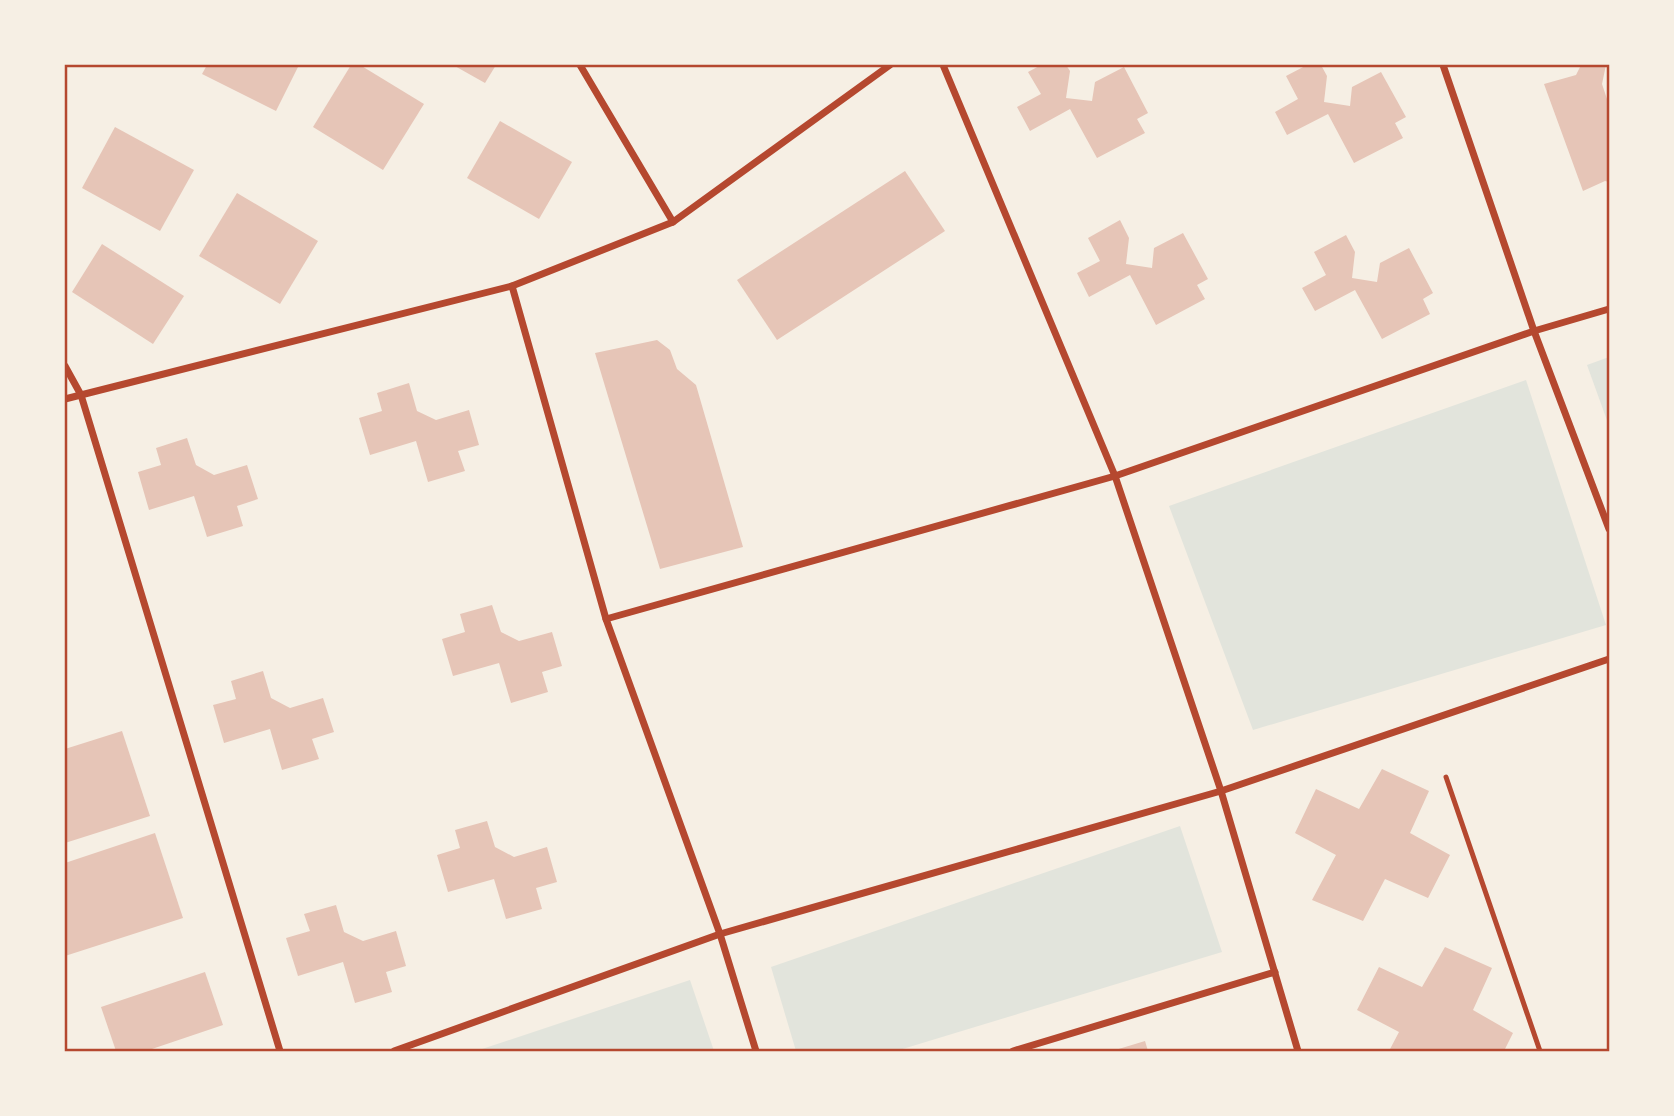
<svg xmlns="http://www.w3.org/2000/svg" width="1674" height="1116" font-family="'Alegreya Sans',sans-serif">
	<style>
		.green { fill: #e2e4dc }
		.building { fill: #e6c5b7 }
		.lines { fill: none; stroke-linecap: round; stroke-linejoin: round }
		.service { stroke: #b5482f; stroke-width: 5 }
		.minor { stroke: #b5482f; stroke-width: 7 }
		.neatline { fill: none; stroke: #b5482f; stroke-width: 2.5 }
	</style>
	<rect width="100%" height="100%" fill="#f6efe4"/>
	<g class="green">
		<path d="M1609 357V426L1587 365Z"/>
		<path d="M1526 380 1606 625 1253 730 1169 506Z"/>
		<path d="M1180 826 1222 952 896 1051H796L771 967Z"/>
		<path d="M690 980 714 1051H476Z"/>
	</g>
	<g class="building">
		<path d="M207 65H299L276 111 202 74Z"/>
		<path d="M351 65H360L424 104 383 170 313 127Z"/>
		<path d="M453 65H496L485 83Z"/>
		<path d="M1041 65H1066L1070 71 1066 98 1092 101 1095 82 1124 67 1148 113 1137 119 1145 133 1097 158 1070 109 1030 131 1017 107 1041 94 1028 72Z"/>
		<path d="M1307 65H1321L1327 76 1324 102 1350 106 1352 87 1381 72 1406 117 1395 123 1403 138 1354 163 1328 114 1287 135 1275 112 1298 99 1286 76Z"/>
		<path d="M1581 65H1606L1602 84 1609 105V182L1605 181 1583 191 1544 84 1576 75Z"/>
		<path d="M500 121 572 162 539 219 467 178Z"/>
		<path d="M115 127 194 170 160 231 82 188Z"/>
		<path d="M905 171 945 231 777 340 737 280Z"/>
		<path d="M237 193 318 241 280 304 199 256Z"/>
		<path d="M1120 220 1129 238 1126 264 1152 268 1154 248 1183 233 1208 279 1197 285 1205 299 1156 325 1130 275 1089 297 1077 273 1100 261 1088 238Z"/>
		<path d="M1346 235 1355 252 1352 278 1377 282 1380 263 1409 248 1433 293 1423 299 1430 314 1382 339 1355 290 1315 311 1302 288 1326 275 1314 252Z"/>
		<path d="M102 244 184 296 153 344 72 292Z"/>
		<path d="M657 340 670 350 677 369 696 385 743 547 660 569 595 353Z"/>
		<path d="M409 383 417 411 436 420 469 410 479 445 458 451 465 471 428 482 416 441 370 455 359 418 382 411 377 393Z"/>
		<path d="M187 438 196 465 214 475 247 465 258 499 237 506 243 526 207 537 194 496 149 510 138 472 161 465 156 448Z"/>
		<path d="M492 605 501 632 519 641 552 632 562 666 542 672 548 692 511 703 499 663 453 676 442 639 465 632 460 614Z"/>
		<path d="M263 671 271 698 290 708 323 698 334 732 312 739 319 759 282 770 270 729 224 743 213 705 236 699 231 681Z"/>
		<path d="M122 731 150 816 65 843V749Z"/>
		<path d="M1382 769 1429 791 1410 833 1450 855 1428 898 1385 879 1363 921 1312 900 1336 855 1295 833 1316 789 1359 809Z"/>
		<path d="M487 821 495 847 514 857 547 847 557 882 536 888 542 909 506 919 494 879 448 892 437 855 460 848 455 830Z"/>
		<path d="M155 833 183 918 65 956V863Z"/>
		<path d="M336 905 344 932 363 941 396 931 406 966 386 972 392 992 355 1003 343 962 298 976 286 938 310 931 304 914Z"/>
		<path d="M1445 947 1492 968 1473 1010 1513 1033 1504 1051H1389L1399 1032 1357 1010 1379 967 1422 987Z"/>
		<path d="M205 972 223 1025 146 1051H116L101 1007Z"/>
		<path d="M1145 1041 1148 1051H1112Z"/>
	</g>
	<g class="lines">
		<path class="service" d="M1446 777 1540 1051"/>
		<g class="minor">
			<path d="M580 65 673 222"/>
			<path d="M943 65 1115 476 1221 791 1298 1051"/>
			<path d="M1443 65 1534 331 1609 529"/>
			<path d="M512 286 606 619 720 934 756 1051"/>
			<path d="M65 366 81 395 280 1051"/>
			<path d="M65 399 512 286 673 222 890 65"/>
			<path d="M606 619 1115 476 1534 331 1609 309"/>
			<path d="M394 1051 720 934 1221 791 1609 659"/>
			<path d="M1013 1051 1275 972"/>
		</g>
	</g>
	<rect width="1674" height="1116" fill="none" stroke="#f6efe4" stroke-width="133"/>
	<rect x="66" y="66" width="1542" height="984" class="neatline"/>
</svg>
